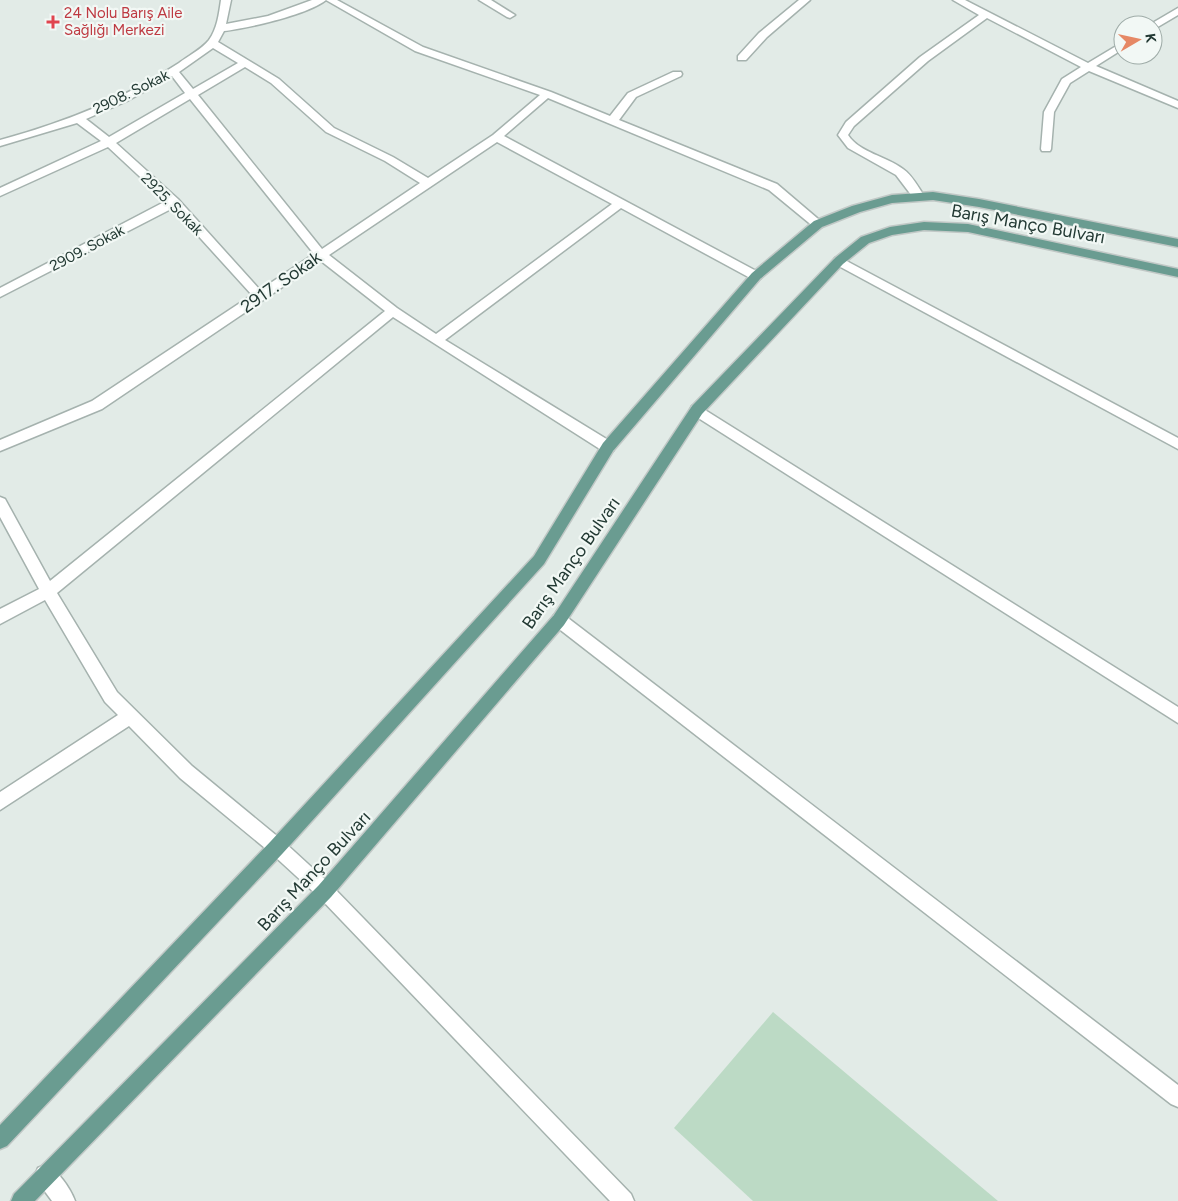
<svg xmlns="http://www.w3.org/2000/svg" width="1178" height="1201" font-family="Figtree,sans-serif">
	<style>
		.green { fill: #bcdac5 }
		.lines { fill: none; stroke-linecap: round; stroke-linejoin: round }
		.minor-casing { stroke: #a5b2ae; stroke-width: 3 }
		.major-casing { stroke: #c1c8c6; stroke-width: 3 }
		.minor { fill: #fff; fill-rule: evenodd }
		.major { fill: #6a9c91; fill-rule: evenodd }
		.health-dot { fill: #e0444e; stroke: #f2f8f5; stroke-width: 2 }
		.labels { text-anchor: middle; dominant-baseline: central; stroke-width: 4.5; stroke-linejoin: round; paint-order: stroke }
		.far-health-label { font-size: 15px; fill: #be3a42; stroke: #f2f8f5; text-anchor: start }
		.far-street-label { font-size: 15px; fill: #233a34; stroke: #f2f8f5 }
		.street-label { font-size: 18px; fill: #233a34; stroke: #f2f8f5 }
	</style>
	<rect width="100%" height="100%" fill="#e2ebe7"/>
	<path class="green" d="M773 1012 998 1201H753L674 1128Z"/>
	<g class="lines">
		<defs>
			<g id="minor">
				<path d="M221 0H231L226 24 268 16 312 0H337L423 47 551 92 610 116 628 93 673 72H681L682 74 681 76 636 97 619 120 777 184 824 224 822 227H814L769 190 548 98 504 136 760 273 762 276 760 279H752L621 208 445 340 613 443 615 447 613 451 608 452 603 451 393 317 57 593 117 692 192 766 283 841 331 885 631 1194 634 1201H610L319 897 271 853 180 778 129 726 0 810V792L118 715 105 702 45 600 0 624V609L39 589 0 517V497L5 499 50 581 385 311 321 261 102 409 0 451V440L92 401 252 295 173 208 0 297V288L166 201 108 147 0 196V188L101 141 77 123 0 146V140C63 123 124 99 179 63 188 56 202 49 209 40 217 29 219 14 221 0ZM326 0 415 51 540 95 493 135 428 178 393 157 334 128 279 79 218 42 224 31C248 28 307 15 326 0ZM213 48 238 63 193 89 179 72ZM245 67 271 83 326 132 385 161 420 183 322 249 198 95ZM172 76 185 93 109 137 86 119 127 101ZM190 99 314 254 260 290 178 199 116 143ZM497 142 612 204 436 334 397 308 329 255Z"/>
				<path d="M479 0H491L515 15 510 18 507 17Z"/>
				<path d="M799 0H810L767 37 746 60H738V56L759 33Z"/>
				<path d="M953 0H965L1088 63 1123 42V49L1096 66 1178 101V108L1089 71 1070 83 1054 112 1051 149 1050 151H1042L1041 149 1044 112 1062 79 1081 67 987 18 928 61 854 126 848 135C860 153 886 156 903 169 912 175 918 187 925 197L923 200H915L896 175 848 148 838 135 846 122 920 57 979 15Z"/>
				<path d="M1178 8V15L1156 28 1153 29V25H1149Z"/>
				<path d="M839 257 1178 438V449L835 264 833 261 835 258Z"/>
				<path d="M697 405 1178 707V723L692 414 690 410 692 406Z"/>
				<path d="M559 613 564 615 1178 1085V1107L1171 1104 554 625 551 620 554 615Z"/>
				<path d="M45 1165C58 1170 70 1188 75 1201H52L38 1182 35 1175 38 1168Z"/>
			</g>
			<g id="major">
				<path d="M933 192 979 199 1178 239V247L979 207 933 200 892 203 860 212 822 227 760 279 613 451 544 564 283 853 7 1146 0 1149V1125L271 841 534 556 603 443 752 273 814 221 852 206 892 195Z"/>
				<path d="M924 222 968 224 1178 269V277L968 232 924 230 892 235 869 243 843 264 702 414 564 625 331 897 35 1201H11L14 1194 319 885 554 615 692 406 835 258 861 237 890 227Z"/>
			</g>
		</defs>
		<use href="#minor" class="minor-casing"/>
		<use href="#major" class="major-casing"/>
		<use href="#minor" class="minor"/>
		<use href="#major" class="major"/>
	</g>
	<path class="health-dot" d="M50.5 14.5h5v5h5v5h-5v5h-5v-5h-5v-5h5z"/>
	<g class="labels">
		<g class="far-health-label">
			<text x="64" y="13">24 Nolu Barış Aile<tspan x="64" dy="17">Sağlığı Merkezi</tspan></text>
		</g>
		<g class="far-street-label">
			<text transform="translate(131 92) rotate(-26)">2908. Sokak</text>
			<text transform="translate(172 204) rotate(45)">2925. Sokak</text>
			<text transform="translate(87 248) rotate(-28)">2909. Sokak</text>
		</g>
		<g class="street-label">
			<text transform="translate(1028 224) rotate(10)">Barış Manço Bulvarı</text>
			<text transform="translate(281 282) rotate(-35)">2917. Sokak</text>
			<text transform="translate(571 563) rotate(-55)">Barış Manço Bulvarı</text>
			<text transform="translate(314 871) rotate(-47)">Barış Manço Bulvarı</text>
		</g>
	</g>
	<g transform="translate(1138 40) rotate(81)"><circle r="24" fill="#f2f8f5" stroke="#9faca8"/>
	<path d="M0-4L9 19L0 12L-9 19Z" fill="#e68865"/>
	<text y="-8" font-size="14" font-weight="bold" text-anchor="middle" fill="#233a34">K</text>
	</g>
</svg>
